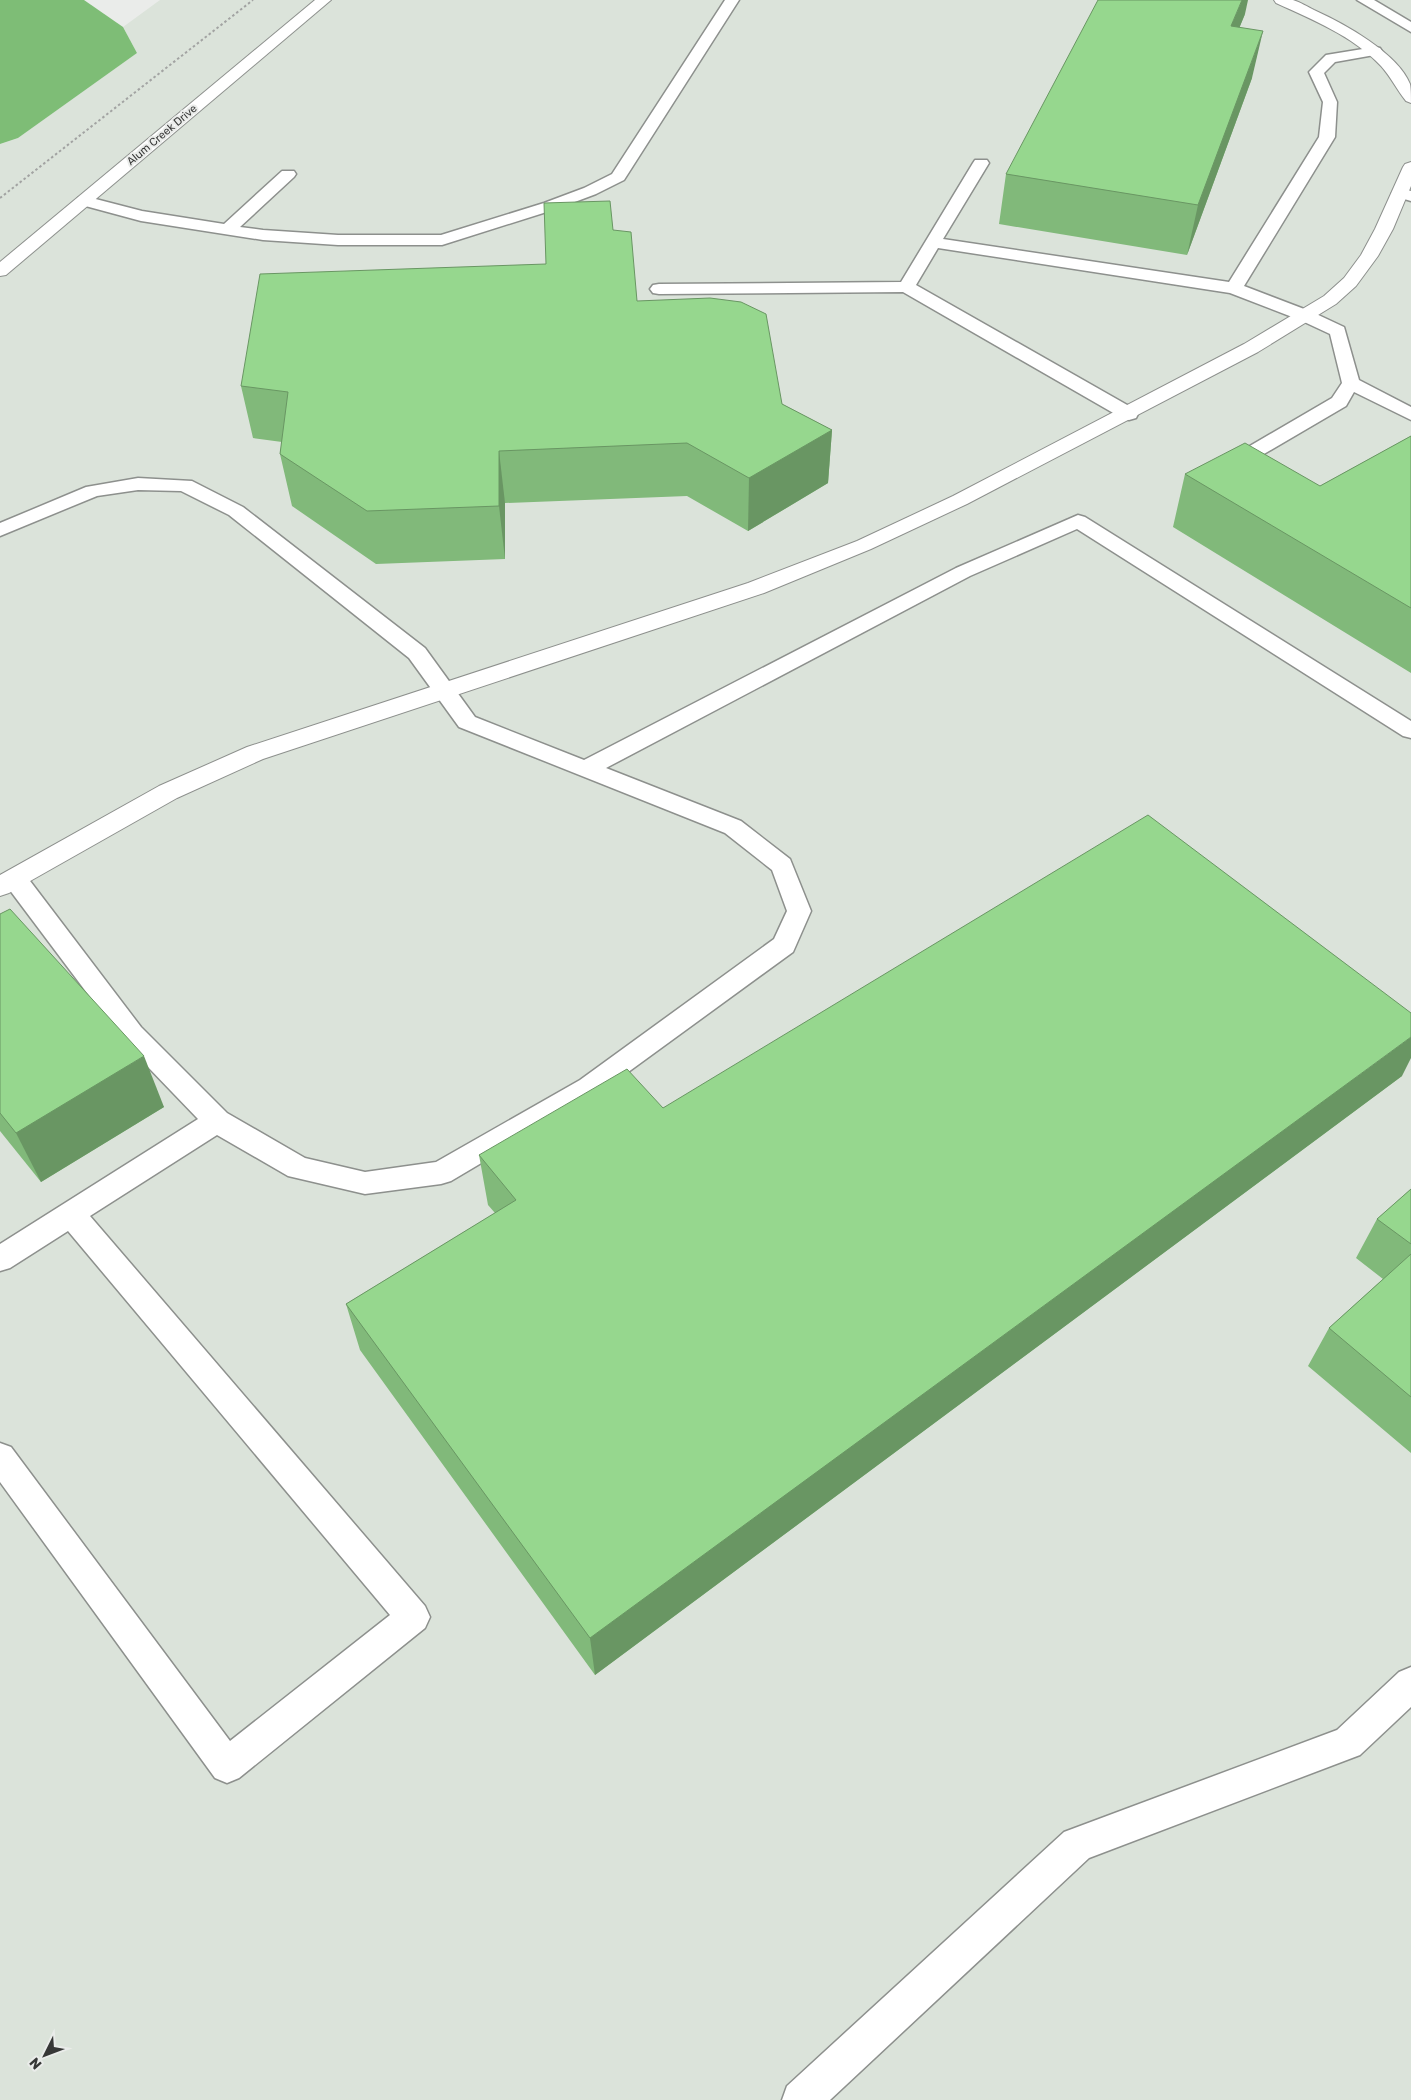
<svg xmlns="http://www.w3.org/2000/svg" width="1411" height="2100" font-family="Rubik,sans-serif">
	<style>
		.built { fill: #dbe3da }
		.forest { fill: #7ebd76 }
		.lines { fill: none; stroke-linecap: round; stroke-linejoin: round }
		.lane-casing { stroke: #8d908d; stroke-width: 3 }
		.street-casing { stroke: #8d908d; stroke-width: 2 }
		.primary-casing { stroke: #8d908d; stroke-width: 2 }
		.path { stroke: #a2a3a2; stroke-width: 2; stroke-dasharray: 2.5 2.5; stroke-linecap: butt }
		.lane { fill: #fff; fill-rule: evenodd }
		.street { fill: #fff; fill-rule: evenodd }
		.primary { fill: #fff; fill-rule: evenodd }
		.wall { fill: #81b97a }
		.shaded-wall { fill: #699663 }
		.building { fill: #96d78e; stroke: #699663 }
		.labels { text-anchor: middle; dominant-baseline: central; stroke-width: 4; stroke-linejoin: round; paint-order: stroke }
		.far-street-label { font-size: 11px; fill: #363736; stroke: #eaecea }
	</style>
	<rect width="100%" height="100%" fill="#eaecea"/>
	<path class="built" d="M160 0H1411V2100H0V144L18 138 137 53 123 27Z"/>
	<path class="forest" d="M0 0H84L123 27 137 53 18 138 0 144Z"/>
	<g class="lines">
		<defs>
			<g id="lane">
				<path d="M725 0H739L624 180 596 194 556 209 442 245H338L263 240 141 221 78 204 76 201 78 198 84 196 142 211 224 224 282 171H294L296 174 294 177 240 227 263 230 338 235H441L544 203 584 188 612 174Z"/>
				<path d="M1357 0H1374L1411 22V32Z"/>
				<path d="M1375 47 1380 48 1382 51 1380 54 1335 62 1324 73 1337 102 1335 137 1244 286 1312 312 1344 327 1359 380 1411 407V420L1354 392 1346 406 1233 472 1226 474 1219 472 1216 468 1219 464 1332 398 1342 383 1330 334 1300 320 1230 293 938 248 916 285 1136 410 1138 414 1136 418 1129 420 1122 418 903 292 659 294 653 293 650 289 653 285 659 284 901 282 973 163 975 160H987L989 163 943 239 1229 282 1319 137 1323 102 1309 72 1326 55Z"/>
				<path d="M1400 188 1411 191V201L1394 196 1392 193 1394 190Z"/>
				<path d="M138 478 192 481 243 507 425 648 475 717 584 760 956 568 1078 515 1085 517 1411 721V738L1403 736 1077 529 970 576 606 768 741 821 790 859 811 911 793 952 598 1094 451 1181 441 1184 365 1194 288 1176 217 1135 90 1216 425 1606 430 1617 425 1628 239 1778 227 1783 215 1778 0 1482V1443L11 1447 230 1741 390 1615 68 1231 10 1268 0 1271V1244L198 1119 123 1041 6 885 3 879 6 873 15 870 24 873 141 1027 227 1113 305 1158 365 1172 436 1162 580 1080 774 939 787 911 772 870 725 833 459 727 409 658 229 515 181 491 138 490 97 496 0 536V523L86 487Z"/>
				<path d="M1411 1667V1707L1360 1755 1089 1858 830 2100H782L787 2086 1064 1832 1337 1730 1399 1672Z"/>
			</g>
			<g id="street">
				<path d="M1274 0C1280 0 1287 0 1293 0 1300 2 1308 7 1314 10 1343 23 1398 53 1410 84 1411 89 1411 97 1411 103L1406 101C1397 90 1391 77 1381 66 1353 36 1313 20 1276 3Z"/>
				<path d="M1411 162V186L1393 229 1378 256 1356 286 1336 304 1258 352 967 504 871 549 764 593 263 759 177 798 9 893 0 896V875L159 786 247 747 748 583 857 541 953 496 1244 344 1324 296 1344 278 1361 255 1375 229 1403 167 1405 164Z"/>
			</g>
			<path id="primary" d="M315 0H331L6 275 0 276V262Z"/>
		</defs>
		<use href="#lane" class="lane-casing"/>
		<use href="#street" class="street-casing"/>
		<use href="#primary" class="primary-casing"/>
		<path class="path" d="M0 198 253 0"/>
		<use href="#lane" class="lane"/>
		<use href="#street" class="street"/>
		<use href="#primary" class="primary"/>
	</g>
	<g class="wall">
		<path d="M1245 14 1239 28 1252 78 1187 255 999 224 1006 174Z"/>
		<path d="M613 230 637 301 782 404 832 430 828 483 748 531 687 496 505 503V559L376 564 292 506 280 454 282 442 253 438 241 386 546 264Z"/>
		<path d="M1411 436V673L1173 527 1185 474 1320 486Z"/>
		<path d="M0 914 164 1107 41 1182 0 1131Z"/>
		<path d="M1402 1076 595 1675 360 1350 346 1304 495 1213 488 1205 479 1155 663 1108Z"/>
		<path d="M1411 1189V1453L1308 1366 1329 1328 1383 1279 1356 1258 1377 1219Z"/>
	</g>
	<g class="shaded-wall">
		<path d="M1242 0H1248L1245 14 1221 73 1231 26Z"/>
		<path d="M1263 31 1252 78 1187 255 1198 205Z"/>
		<path d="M832 430 828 483 748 531 749 478Z"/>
		<path d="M499 451 505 503V559L499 506Z"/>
		<path d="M1411 1037V1058L1402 1076 595 1675 590 1638Z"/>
		<path d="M144 1056 164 1107 41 1182 16 1133Z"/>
	</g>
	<g class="building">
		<path d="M1098 0H1242L1231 26 1263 31 1198 205 1006 174Z"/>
		<path d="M610 201 613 230 631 232 637 301 710 298 741 302 766 314 782 404 832 430 749 478 687 443 499 451V506L367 511 280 454 288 392 241 386 260 274 546 264 544 203Z"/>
		<path d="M1411 436V608L1185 474 1245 443 1320 486Z"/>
		<path d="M1148 815 1411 1013V1037L590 1638 346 1304 516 1200 479 1155 627 1069 663 1108Z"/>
		<path d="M10 909 144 1056 16 1133 0 1113V914Z"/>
		<path d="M1411 1189V1244L1377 1219Z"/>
		<path d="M1411 1254V1397L1329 1328Z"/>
	</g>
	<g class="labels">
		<g class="far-street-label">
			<text transform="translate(162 135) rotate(-40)">Alum Creek Drive</text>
		</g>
	</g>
	<g transform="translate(45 2055) rotate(228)" stroke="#eaecea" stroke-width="4" paint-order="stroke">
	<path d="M0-4L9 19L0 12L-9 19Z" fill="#363736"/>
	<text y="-8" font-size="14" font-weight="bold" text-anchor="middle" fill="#363736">N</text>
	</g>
</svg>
